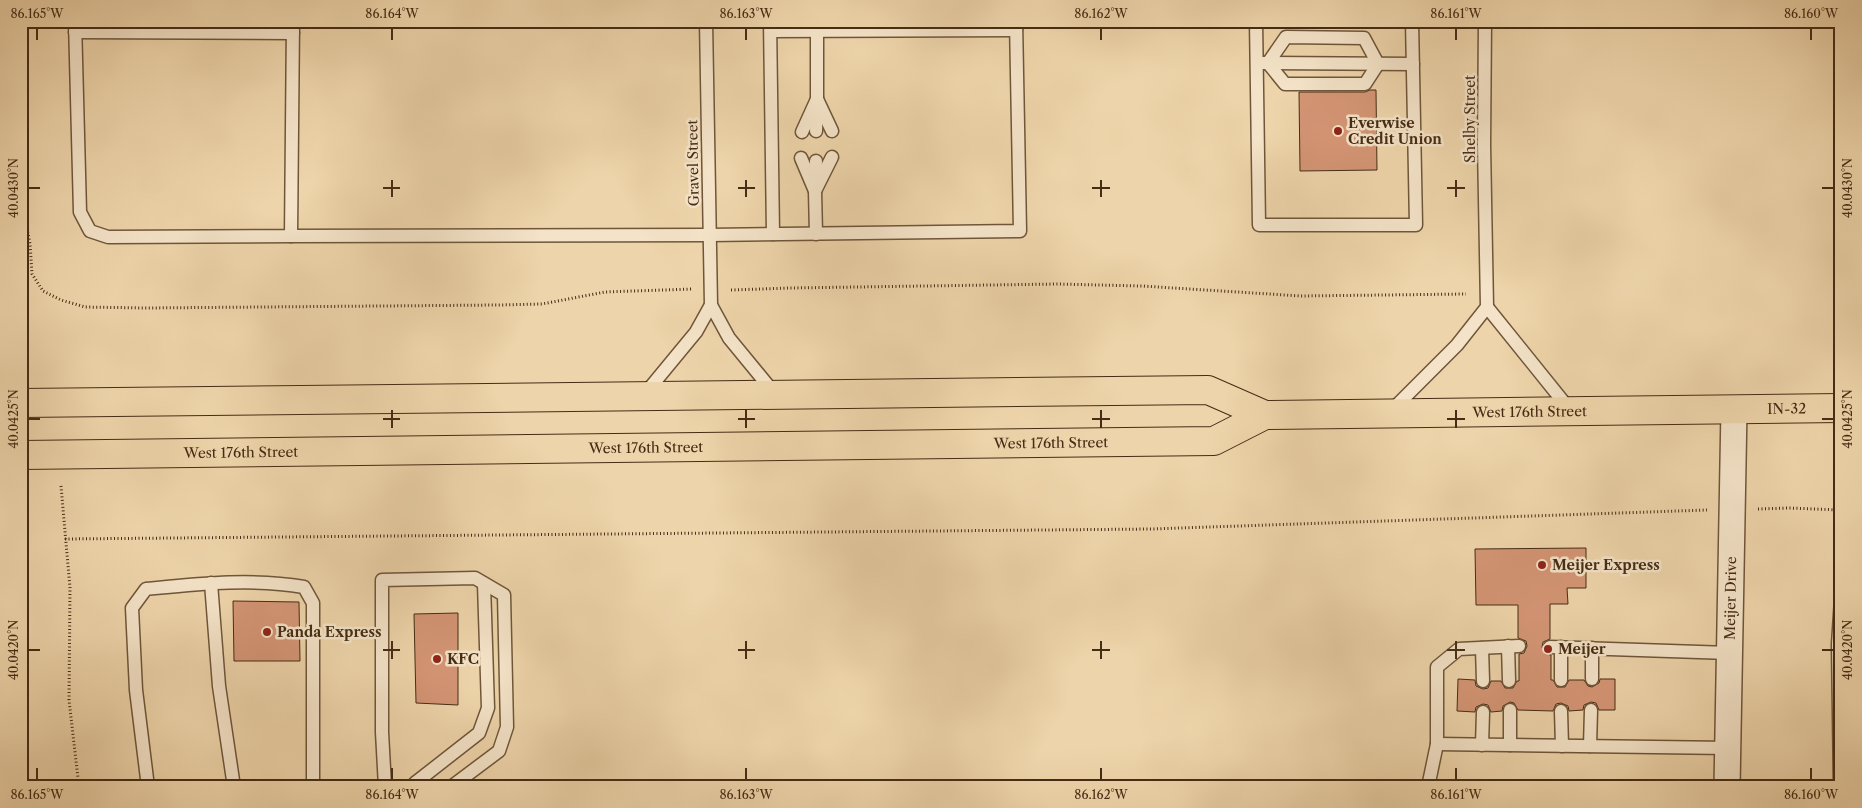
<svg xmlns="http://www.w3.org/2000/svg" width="1862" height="808" font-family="'Libre Caslon Text',serif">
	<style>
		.building { fill: #d49575; stroke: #452c15 }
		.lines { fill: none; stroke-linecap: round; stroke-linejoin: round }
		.lane-casing { stroke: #6f563a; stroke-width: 15 }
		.street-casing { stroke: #6f563a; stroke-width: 28 }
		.primary-casing { stroke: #452c15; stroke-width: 30 }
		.path { stroke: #452c15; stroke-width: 3; stroke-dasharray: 1 2.5; stroke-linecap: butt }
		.lane { stroke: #f4e3c8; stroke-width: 12 }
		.street { stroke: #f4e3c8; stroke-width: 25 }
		.primary { stroke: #eed4aa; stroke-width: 28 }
		.ticks { fill: none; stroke: #452c15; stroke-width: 2 }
		.poi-dot { fill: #8f2418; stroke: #f4e3c8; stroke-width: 2 }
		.labels { text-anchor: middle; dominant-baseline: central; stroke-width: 5; stroke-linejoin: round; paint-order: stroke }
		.street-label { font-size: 14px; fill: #452c15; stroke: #f4e3c8 }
		.poi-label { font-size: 14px; font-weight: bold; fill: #452c15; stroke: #f4e3c8; text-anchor: start }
		.neatline { fill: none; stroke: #452c15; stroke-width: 2 }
		.ticks-label { font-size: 12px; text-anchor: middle; fill: #452c15 }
	</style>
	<rect width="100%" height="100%" fill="#eed4aa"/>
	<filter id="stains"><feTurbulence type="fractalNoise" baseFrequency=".004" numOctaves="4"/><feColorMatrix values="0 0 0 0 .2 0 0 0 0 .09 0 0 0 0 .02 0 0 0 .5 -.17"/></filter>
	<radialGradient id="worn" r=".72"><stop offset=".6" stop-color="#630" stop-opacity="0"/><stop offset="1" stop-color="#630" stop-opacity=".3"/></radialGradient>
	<g class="building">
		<path d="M1370 90H1376L1377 170 1300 171 1299 92H1365Z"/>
		<path d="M1586 548V588H1567L1568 604H1550V639L1543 642 1542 647 1545 654 1551 655V680H1553L1557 687H1565L1569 680H1584L1588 686 1592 687 1599 683 1600 679H1615V710H1599L1596 703 1591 702 1584 705 1583 710 1569 711 1568 706 1561 703 1556 704 1553 711 1518 710 1514 703 1510 702 1503 706 1502 711 1491 712 1488 705 1483 704 1476 707 1475 712 1457 711 1458 679 1475 680 1476 686 1483 689 1488 688 1491 681H1501L1505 688H1513L1517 681H1519V654L1524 653 1527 646 1526 641 1518 638V605H1476L1475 549Z"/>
		<path d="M233 601 299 602 300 661H234Z"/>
		<path d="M458 613V705L416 703 414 614Z"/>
	</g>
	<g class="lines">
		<defs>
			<g id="lane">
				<path d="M75 21 80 212 90 231 108 237 291 236 293 21"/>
				<path d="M706 21 711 305 729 338 775 394"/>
				<path d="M770 21 773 234"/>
				<path d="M1256 21 1259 225H1416L1412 21"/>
				<path d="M771 31 1016 30"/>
				<path d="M75 32 293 33"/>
				<path d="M1286 37 1364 38 1378 64 1365 84H1285L1268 63Z"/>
				<path d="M1263 63 1413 64"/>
				<path d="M817 99 832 131"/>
				<path d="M816 131 817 104"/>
				<path d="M802 132 817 99V31"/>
				<path d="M801 158 815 191 816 234"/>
				<path d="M815 186 816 161"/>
				<path d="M815 191 832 157"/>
				<path d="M291 236 710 235 1020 231 1016 21"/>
				<path d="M1487 307 1570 410"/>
				<path d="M644 395 696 332 711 305"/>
				<path d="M1391 411 1457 345 1487 307 1484 145 1485 21"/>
				<path d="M211 583 219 686 234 787"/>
				<path d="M1508 646 1509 681"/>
				<path d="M1550 647 1729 653"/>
				<path d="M1561 647V680"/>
				<path d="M1482 648 1483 681"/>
				<path d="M1592 648V679"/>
				<path d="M1510 710V745"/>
				<path d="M1561 711 1562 746"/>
				<path d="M1437 744 1728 748"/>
				<path d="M1482 745 1483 712"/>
				<path d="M1590 746 1591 710"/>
				<path d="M148 787 136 690 132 608 146 589C198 584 251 578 304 587L313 603V787"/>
				<path d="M385 787 382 732V580L475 578 504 595 507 727 499 751 451 787"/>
				<path d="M414 787 415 783 479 733 488 708 484 584"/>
				<path d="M1428 787 1437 744V667L1459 649 1519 646"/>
				<path d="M1840 787 1838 644 1841 599"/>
			</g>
			<g id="street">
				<path id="s1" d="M1727 787 1734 409"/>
			</g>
			<g id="primary">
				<path id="s2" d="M21 403 1208 390 1265 415 1841 408"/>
				<path id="s3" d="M21 455 1214 441 1265 415"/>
			</g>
		</defs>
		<use href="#lane" class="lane-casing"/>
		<use href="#street" class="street-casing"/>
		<use href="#primary" class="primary-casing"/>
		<g class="path">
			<path d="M21 194 30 244 32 274 43 291 61 300 85 307 145 308 498 305 542 304 605 292 692 289"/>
			<path d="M731 290 790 288 1058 284 1142 286 1301 296 1466 294"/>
			<path d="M61 486 70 588 69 700 79 787"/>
			<path d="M1758 509 1788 508 1841 510"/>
			<path d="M65 539 1151 529 1707 510"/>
		</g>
		<use href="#lane" class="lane"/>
		<use href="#street" class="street"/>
		<use href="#primary" class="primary"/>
	</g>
	<path class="ticks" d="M37 28V40M392 28V40M746 28V40M1101 28V40M1456 28V40M1811 28V40M392 180V197M746 180V197M1101 180V197M1456 180V197M28 188H40M383 188H400M738 188H755M1092 188H1110M1447 188H1465M1822 188H1834M392 410V428M746 410V428M1101 410V428M1456 410V428M28 419H40M383 419H400M738 419H755M1092 419H1110M1447 419H1465M1822 419H1834M392 641V659M746 641V659M1101 641V659M1456 641V659M28 650H40M383 650H400M738 650H755M1092 650H1110M1447 650H1465M1822 650H1834M37 768V780M392 768V780M746 768V780M1101 768V780M1456 768V780M1811 768V780"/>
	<g class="poi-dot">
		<circle cx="1338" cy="131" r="5"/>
		<circle cx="1542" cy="565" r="5"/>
		<circle cx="267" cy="632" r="5"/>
		<circle cx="1548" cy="649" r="5"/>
		<circle cx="437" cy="659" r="5"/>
	</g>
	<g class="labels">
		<g class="street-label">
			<text transform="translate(1470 119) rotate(-90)">Shelby Street</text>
			<text transform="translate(693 163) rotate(-91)">Gravel Street</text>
			<text stroke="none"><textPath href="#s2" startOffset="1771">IN-32</textPath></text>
			<text stroke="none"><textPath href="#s2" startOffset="1514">West 176th Street</textPath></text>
			<text stroke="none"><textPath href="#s3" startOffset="1030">West 176th Street</textPath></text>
			<text stroke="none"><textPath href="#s3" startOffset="625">West 176th Street</textPath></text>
			<text stroke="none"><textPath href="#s3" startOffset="220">West 176th Street</textPath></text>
			<text stroke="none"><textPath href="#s1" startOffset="189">Meijer Drive</textPath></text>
		</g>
		<g class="poi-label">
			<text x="1348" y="123">Everwise<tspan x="1348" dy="16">Credit Union</tspan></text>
			<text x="1552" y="565">Meijer Express</text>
			<text x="277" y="632">Panda Express</text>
			<text x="1558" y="649">Meijer</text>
			<text x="447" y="659">KFC</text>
		</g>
	</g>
	<rect width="1862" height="808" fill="none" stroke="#eed4aa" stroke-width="55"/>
	<rect x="28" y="28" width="1806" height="752" class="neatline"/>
	<g class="ticks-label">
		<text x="37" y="18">86.165°W</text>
		<text x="392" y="18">86.164°W</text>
		<text x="746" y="18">86.163°W</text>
		<text x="1101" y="18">86.162°W</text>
		<text x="1456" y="18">86.161°W</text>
		<text x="1811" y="18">86.160°W</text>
		<text transform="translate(14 188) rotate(-90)" y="4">40.0430°N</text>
		<text transform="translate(1848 188) rotate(-90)" y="4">40.0430°N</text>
		<text transform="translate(14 419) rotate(-90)" y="4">40.0425°N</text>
		<text transform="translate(1848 419) rotate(-90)" y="4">40.0425°N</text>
		<text transform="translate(14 650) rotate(-90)" y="4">40.0420°N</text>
		<text transform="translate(1848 650) rotate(-90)" y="4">40.0420°N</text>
		<text x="37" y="799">86.165°W</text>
		<text x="392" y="799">86.164°W</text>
		<text x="746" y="799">86.163°W</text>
		<text x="1101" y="799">86.162°W</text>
		<text x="1456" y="799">86.161°W</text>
		<text x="1811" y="799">86.160°W</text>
	</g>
	<rect width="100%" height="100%" filter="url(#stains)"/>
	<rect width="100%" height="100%" fill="url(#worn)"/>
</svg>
